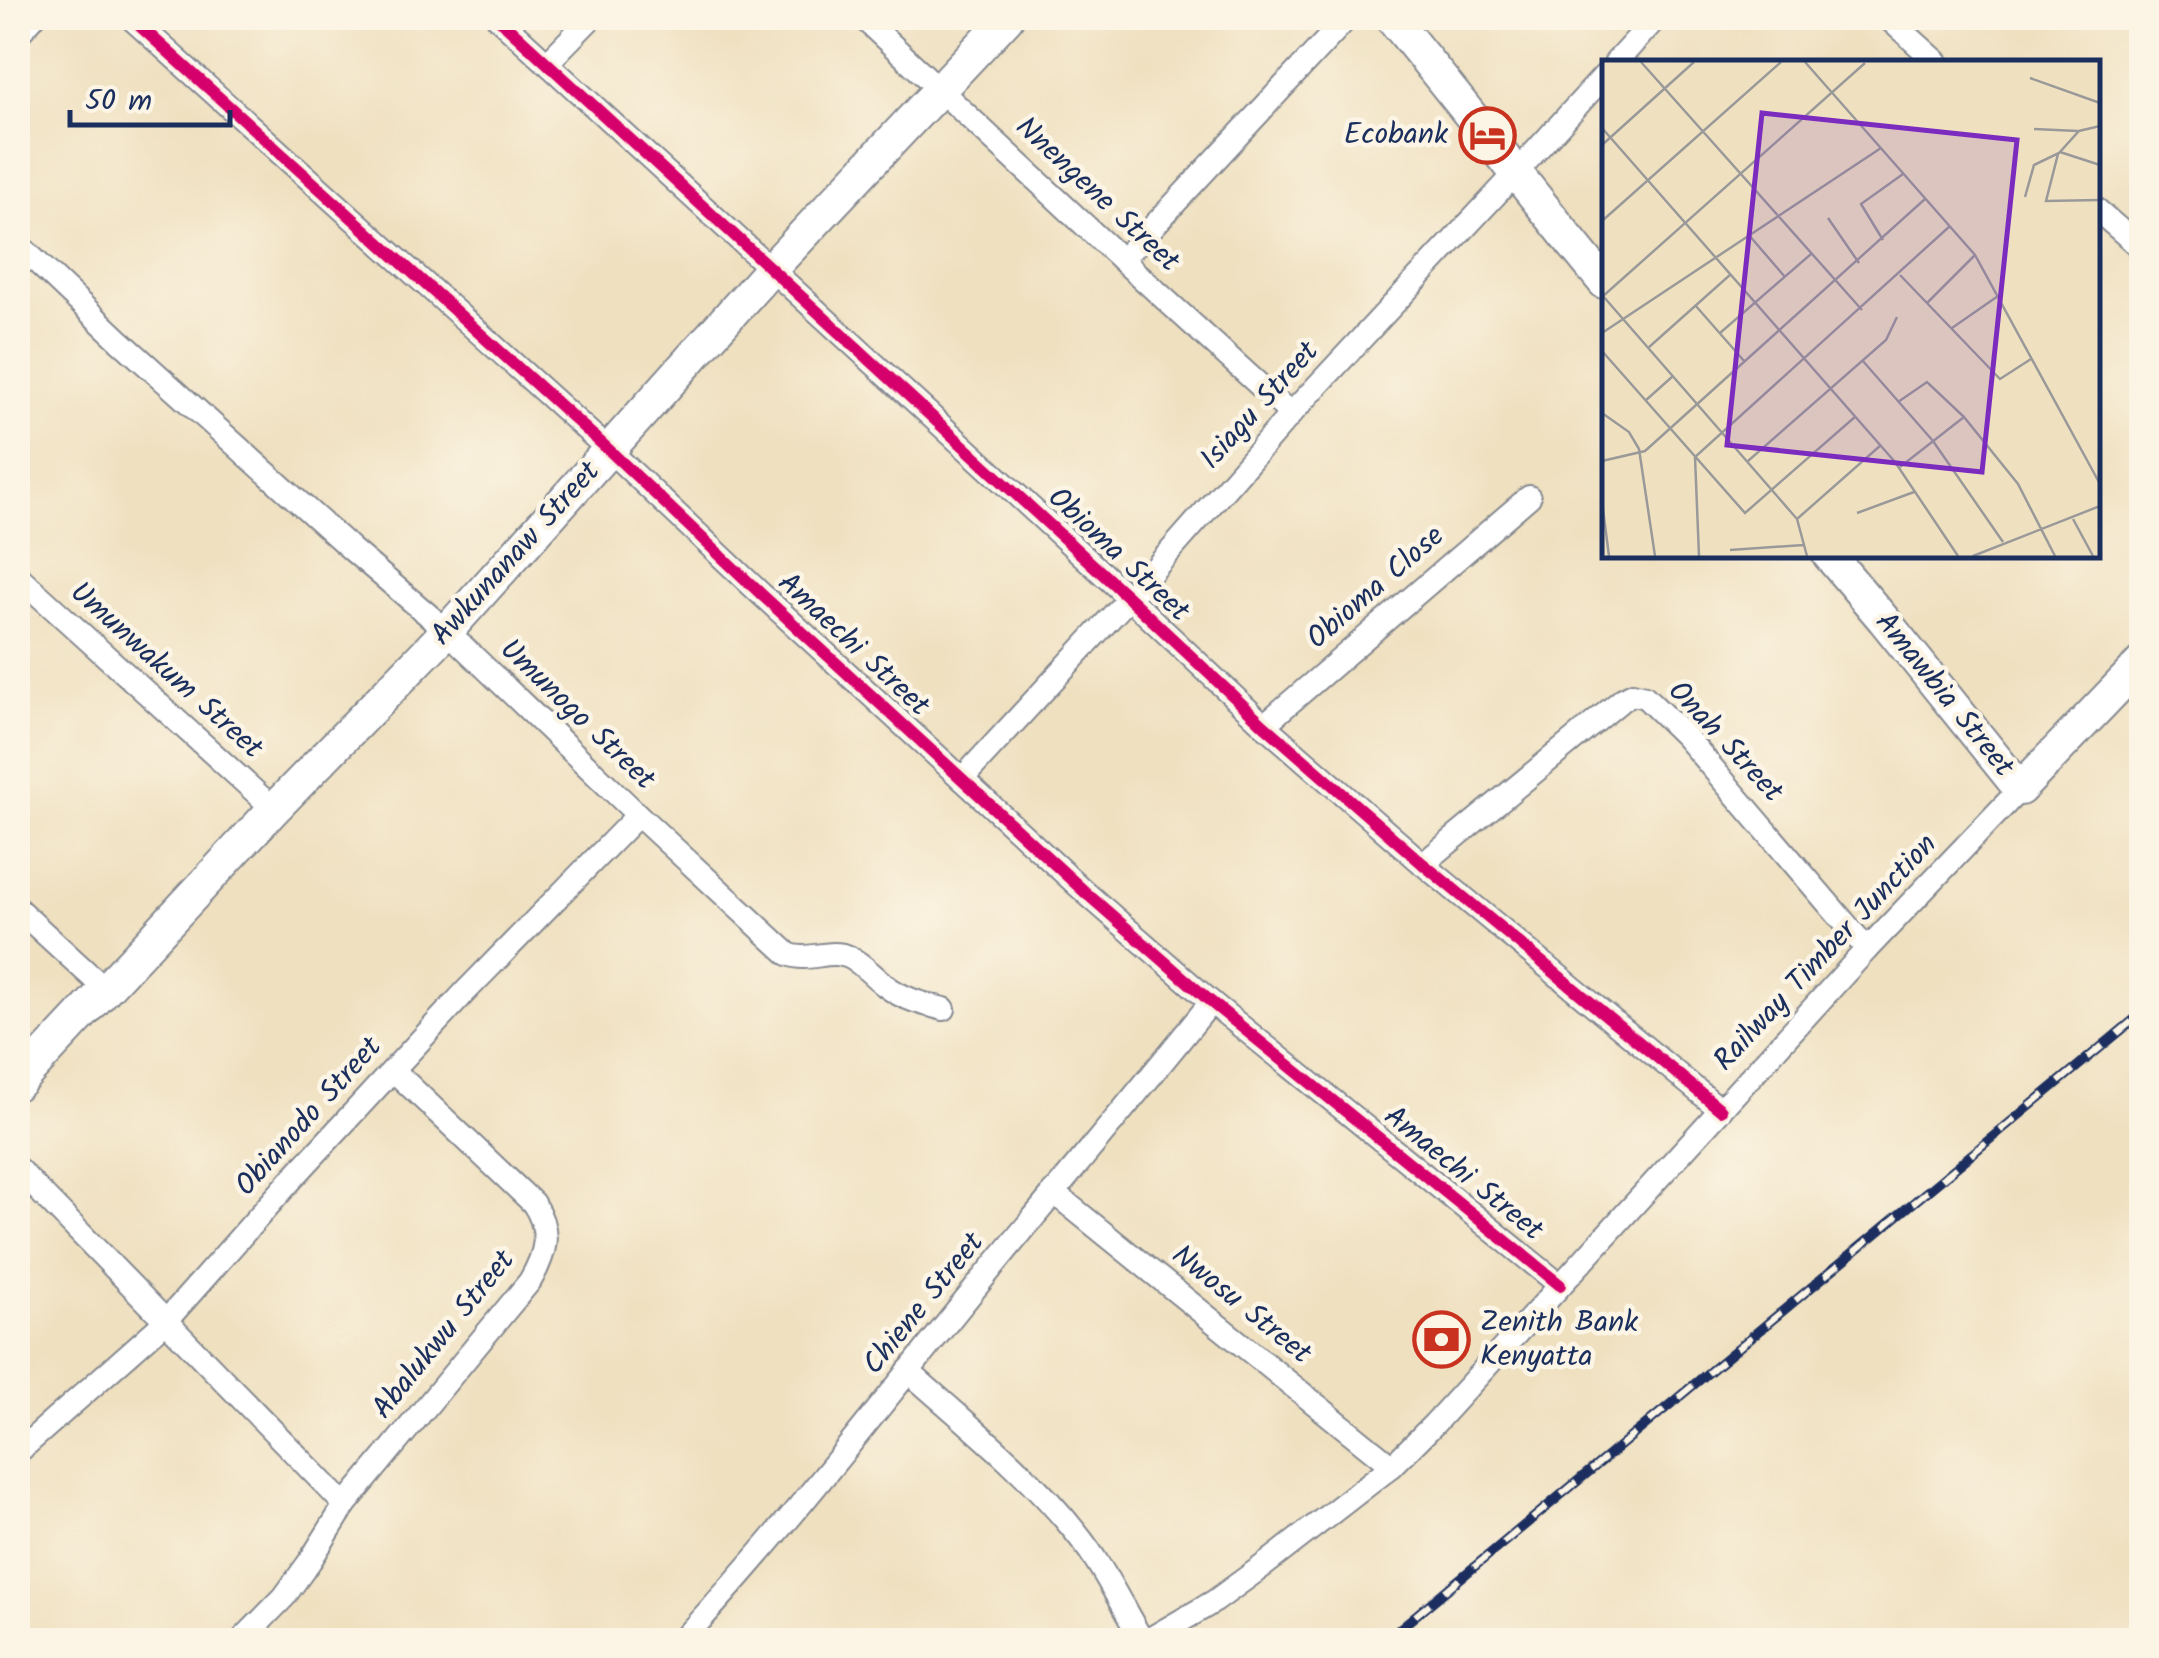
<svg xmlns="http://www.w3.org/2000/svg" width="2159" height="1658" font-family="Kalam,sans-serif">
	<style>
		.lines { fill: none; stroke-linecap: round; stroke-linejoin: round }
		.street-casing { stroke: #85888f; stroke-width: 26 }
		.secondary-casing { stroke: #85888f; stroke-width: 36 }
		.street { stroke: #fff; stroke-width: 22 }
		.secondary { stroke: #fff; stroke-width: 32 }
		.rail-casing { stroke: #1b2f5e; stroke-width: 10 }
		.rail { stroke: #fcf5e5; stroke-width: 6; stroke-dasharray: 19; stroke-linecap: butt }
		.cycleway-casing { stroke: #fcf5e5; stroke-width: 19 }
		.cycleway { stroke: #d6006c; stroke-width: 12 }
		.labels { text-anchor: middle; dominant-baseline: central; stroke-width: 9; stroke-linejoin: round; paint-order: stroke }
		.poi-label { font-size: 30px; fill: #1b2f5e; stroke: #fcf5e5; text-anchor: end }
		.street-label { font-size: 30px; fill: #1b2f5e; stroke: #fcf5e5 }
		.inset-road { fill: none; stroke: #9a9999; stroke-width: 2.5 }
		.view { fill: #7b2cbf; fill-opacity: 0.15; stroke: #7b2cbf; stroke-width: 5 }
		.inset-edge { fill: none; stroke: #1b2f5e; stroke-width: 5 }
	</style>
	<rect width="100%" height="100%" fill="#fcf5e5"/>
	<filter id="ink" filterUnits="userSpaceOnUse"><feTurbulence type="fractalNoise" baseFrequency=".01" numOctaves="2"/><feDisplacementMap in="SourceGraphic" scale="20" xChannelSelector="R" yChannelSelector="G"/><feConvolveMatrix kernelMatrix="1 2 1 2 8 2 1 2 1" color-interpolation-filters="sRGB"/></filter>
	<filter id="wash" filterUnits="userSpaceOnUse"><feTurbulence type="fractalNoise" baseFrequency=".0048" numOctaves="4" result="noise"/><feDisplacementMap in="SourceGraphic" scale="40" xChannelSelector="R" yChannelSelector="G"/><feGaussianBlur stdDeviation="2.25" result="paint"/><feColorMatrix in="noise" values="0 0 0 0 0 0 0 0 0 0 0 0 0 0 0 0 0 1.4 0 .05"/><feComposite in="paint" operator="in"/></filter>
	<g filter="url(#wash)">
		<rect width="100%" height="100%" fill="#efe0c0"/>
	</g>
	<g filter="url(#ink)">
		<g class="lines">
			<defs>
				<g id="street">
					<path d="M131 18 610 451 761 594 1086 893 1211 1002 1560 1285"/>
					<path d="M498 18 1129 598 1264 725 1423 864 1721 1110"/>
					<path d="M863 18 1122 260 1291 414"/>
					<path d="M1888 18 1937 62"/>
					<path d="M18 34 33 18"/>
					<path d="M1616 62 1656 18"/>
					<path d="M547 63 591 18"/>
					<path d="M2096 209 2142 249"/>
					<path d="M18 244 119 340 351 549 447 631 638 815 788 954C808 963 829 948 849 957 862 963 874 977 886 986 903 999 923 1004 944 1009"/>
					<path d="M1122 260 1347 18"/>
					<path d="M18 576 274 809"/>
					<path d="M1264 725 1529 497"/>
					<path d="M962 779 1129 598 1291 414 1515 174 1604 76"/>
					<path d="M1423 864 1623 699 1633 694 1645 697 1686 737 1867 949"/>
					<path d="M18 909 106 990"/>
					<path d="M18 1169 345 1505 310 1561 284 1597 242 1640"/>
					<path d="M1053 1192 1392 1466"/>
					<path d="M908 1371C966 1423 1029 1473 1077 1534 1103 1566 1121 1605 1142 1640"/>
					<path d="M18 1452 166 1321 292 1179 466 991 638 815"/>
					<path d="M345 1505 530 1281C546 1253 552 1232 533 1203L393 1070"/>
					<path d="M682 1640C784 1531 875 1412 969 1296 1049 1197 1132 1101 1211 1002"/>
					<path d="M1148 1640 1215 1601 1267 1563 1392 1466 1434 1424 1867 949 2020 789"/>
				</g>
				<g id="secondary">
					<path d="M1392 18C1464 105 1532 195 1604 282"/>
					<path d="M1829 555 1884 620 2020 789 2142 662"/>
					<path d="M18 1083 274 809 447 631 771 269 1007 18"/>
				</g>
			</defs>
			<use href="#street" class="street-casing"/>
			<use href="#secondary" class="secondary-casing"/>
			<use href="#street" class="street"/>
			<use href="#secondary" class="secondary"/>
			<defs>
				<path id="rail" d="M1386 1640 2142 1013"/>
			</defs>
			<use href="#rail" class="rail-casing"/>
			<use href="#rail" class="rail"/>
			<defs>
				<g id="cycleway">
					<path d="M131 18 610 451 761 594 1086 893 1211 1002 1560 1285"/>
					<path d="M498 18 1129 598 1264 725 1423 864 1721 1110"/>
				</g>
			</defs>
			<use href="#cycleway" class="cycleway-casing"/>
			<use href="#cycleway" class="cycleway"/>
		</g>
	</g>
	<defs>
		<symbol id="hotel-ring" viewBox="-11 -11 22 22"><circle r="9.5" fill="#fcf5e5" stroke="#c8321e" stroke-width="1.5"/><path d="M-6-4.5h1.5V1H6V5H4.5V3h-9V5H-6ZM-4 0a1.8 1.8 0 1 1 3.6 0ZM.5 0V-2.5h3Q6-2.5 6 0Z" fill="#c8321e"/></symbol>
		<symbol id="bank-ring" viewBox="-11 -11 22 22"><circle r="9.5" fill="#fcf5e5" stroke="#c8321e" stroke-width="1.5"/><path d="M-6-4H6V4H-6ZM0-2.3a2.3 2.3 0 1 0 0 4.6a2.3 2.3 0 1 0 0-4.6Z" fill="#c8321e"/></symbol>
	</defs>
	<g fill-rule="evenodd">
		<use href="#hotel-ring" x="1456" y="104" width="63" height="63"/>
		<use href="#bank-ring" x="1410" y="1308" width="63" height="63"/>
	</g>
	<g class="labels">
		<g class="poi-label">
			<text x="1448" y="135">Ecobank</text>
			<text x="1480" y="1323" text-anchor="start">Zenith Bank<tspan x="1480" dy="34">Kenyatta</tspan></text>
		</g>
		<g class="street-label">
			<text transform="translate(1097 195) rotate(43)">Nnengene Street</text>
			<text transform="translate(1260 406) rotate(-48)">Isiagu Street</text>
			<text transform="translate(516 554) rotate(-48)">Awkunanaw Street</text>
			<text transform="translate(1118 555) rotate(43)">Obioma Street</text>
			<text transform="translate(1376 588) rotate(-41)">Obioma Close</text>
			<text transform="translate(853 645) rotate(43)">Amaechi Street</text>
			<text transform="translate(166 671) rotate(42)">Umunwakum Street</text>
			<text transform="translate(1944 695) rotate(51)">Amawbia Street</text>
			<text transform="translate(577 715) rotate(44)">Umunogo Street</text>
			<text transform="translate(1725 742) rotate(47)">Onah Street</text>
			<text transform="translate(1826 953) rotate(-47)">Railway Timber Junction</text>
			<text transform="translate(309 1117) rotate(-48)">Obianodo Street</text>
			<text transform="translate(1463 1174) rotate(39)">Amaechi Street</text>
			<text transform="translate(924 1304) rotate(-51)">Chiene Street</text>
			<text transform="translate(1241 1305) rotate(39)">Nwosu Street</text>
			<text transform="translate(444 1335) rotate(-51)">Abalukwu Street</text>
		</g>
	</g>
	<g transform="translate(1602 60)">
		<rect width="498" height="498" fill="#efe0c0"/>
		<path class="inset-road" d="M39 2 260 250M203 2 373 195 498 424M428 18 498 43M0 68 293 402 356 496M432 69 476 71M0 85 92 2M458 92 498 105M456 94 444 141 498 140M423 137 432 105 457 93 477 71 498 66M226 158 257 203M0 161 179 2M146 174 183 217M281 180 259 144 301 114M298 215 398 319 429 299M1 236 195 459 205 496M0 237 263 3M325 243 373 195M93 245 143 302M350 268 396 236M0 273 279 88M118 273 209 194M46 288 129 214M0 291 143 453 254 356M260 300 331 381 401 482M43 341 71 316M296 342 325 322 362 357M0 353 27 372 37 389 53 496M0 401 43 391 323 139M146 401 284 280 295 257M298 407 362 357 416 424 453 496M0 442 7 496M255 453 312 432M195 459 279 385M471 459 491 496M128 490 202 485M97 496 93 397 348 166M371 496 498 446"/>
		<path class="view" d="M160 53 415 80 380 412 125 385Z"/>
		<rect width="498" height="498" class="inset-edge"/>
	</g>
	<rect width="2159" height="1658" fill="none" stroke="#fcf5e5" stroke-width="60"/>
	<path d="M70 110v15h160v-15" fill="none" stroke="#1b2f5e" stroke-width="5"/>
	<text x="85" y="110" font-size="30" fill="#1b2f5e" stroke="#fcf5e5" stroke-width="8" paint-order="stroke">50 m</text>
</svg>
